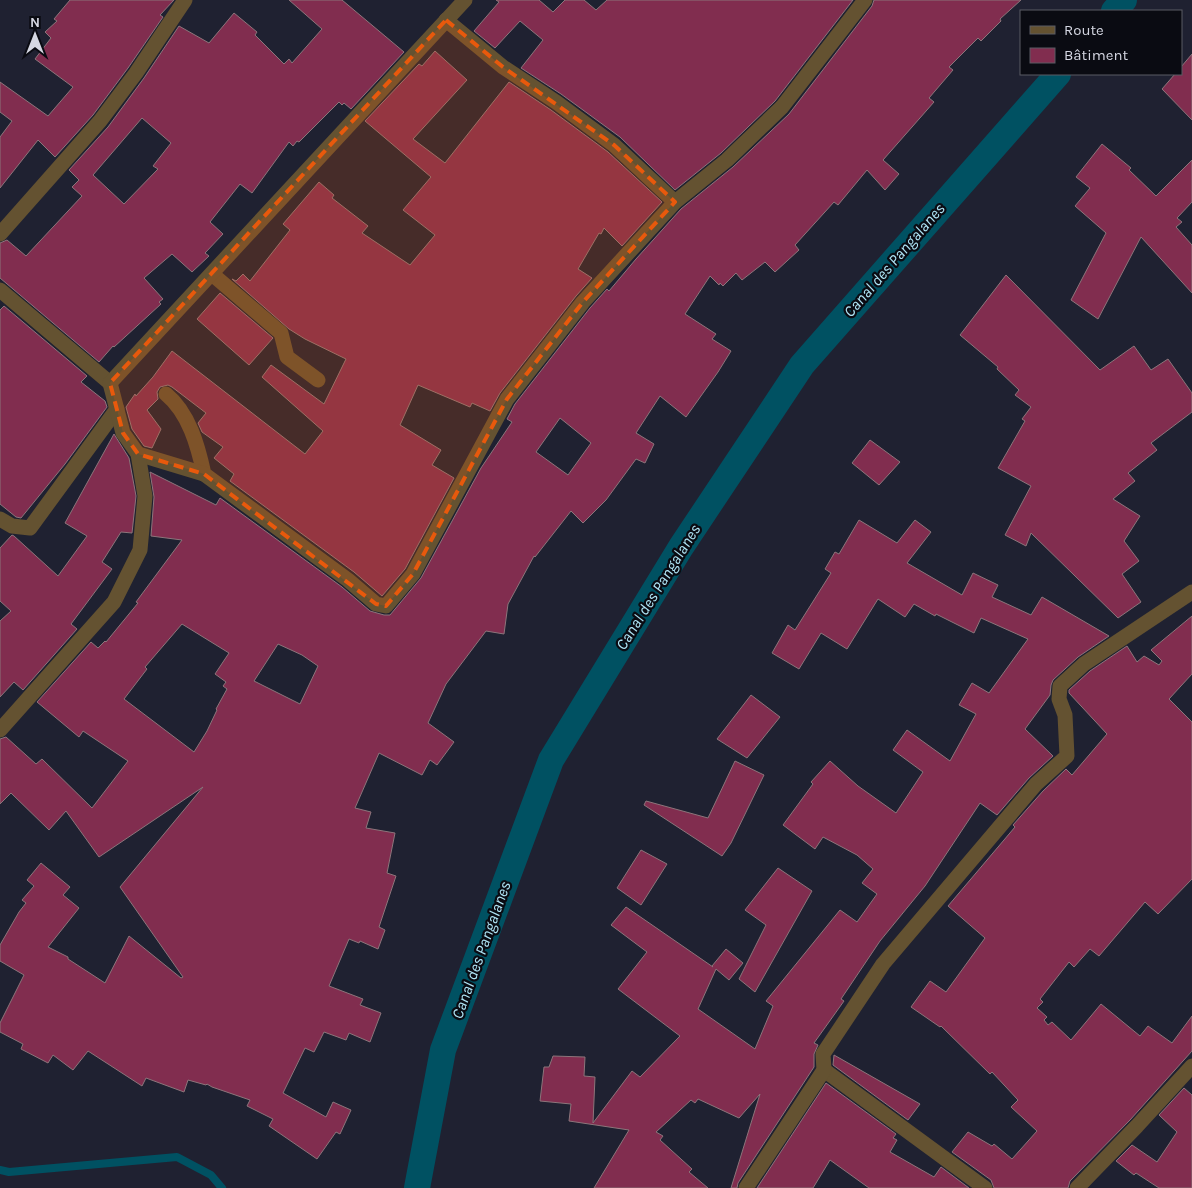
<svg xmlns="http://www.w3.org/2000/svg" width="1192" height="1188" font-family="Karla,sans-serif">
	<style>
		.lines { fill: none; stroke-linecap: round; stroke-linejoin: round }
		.stream { stroke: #005162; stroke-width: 8 }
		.canal { stroke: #005162; stroke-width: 26 }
		.building { fill: #812d4f; stroke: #8c757b; fill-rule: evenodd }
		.minor { stroke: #645231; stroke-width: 15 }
		.marked { fill: #e8590c; fill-opacity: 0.2; stroke: #e8590c; stroke-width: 4; stroke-dasharray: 10 6; stroke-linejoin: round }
		.labels { text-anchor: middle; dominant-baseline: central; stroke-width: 4.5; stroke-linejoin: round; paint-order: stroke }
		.water-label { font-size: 16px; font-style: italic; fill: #b0e6f7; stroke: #0a0b12 }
	</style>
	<rect width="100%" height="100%" fill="#1f2131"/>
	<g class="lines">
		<path class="stream" d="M0 1170 9 1172 177 1157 211 1175 222 1188"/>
		<g class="canal">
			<path d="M1114 11 1124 0"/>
			<path d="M417 1188 443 1050 551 760 681 547 802 365 1058 74"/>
		</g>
	</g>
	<g class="building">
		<path d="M70 0H174L160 15 163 17 128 68 93 115 55 157 38 140 0 188V137L12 121 0 112V82L48 116 73 87 35 59 51 38 45 32 57 21 54 19Z"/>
		<path d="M289 0H342L404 52 351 109 344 103 342 105 339 102 299 142 297 141 293 146 289 142 252 193 240 184 210 222 223 234 205 253 209 256 192 272 172 254 144 278 163 299 159 302 161 304 114 347 113 346 99 362 0 278V243L7 240 26 256 82 196 72 187 79 180 69 170 108 127 144 78 179 26 209 43 234 13 257 32 255 35 284 64 289 59 292 63 322 29ZM142 118 171 143 153 166 158 169 124 204 93 175Z"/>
		<path d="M496 0H539L553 12 565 0H584L596 10 607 0H853L775 101 721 153 675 190 620 137 561 94 521 68 543 40 520 21 495 48 474 31 499 2Z"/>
		<path d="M874 0H1021L1000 19 1001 21 981 41 978 38 949 67 953 70 929 98 934 102 883 160 899 174 885 190 867 170 838 205 834 202 795 245 799 250 775 272 765 262 742 280 736 273 723 286 720 283 719 285 710 276 685 314 716 334 712 339 731 351 718 372 686 417 660 396 636 433 654 444 645 463 636 459 606 500 583 523 571 511 535 557 534 556 508 604 504 634 486 631 446 684 428 723 454 742 437 765 430 760 422 775 379 753 355 808 371 812 366 828 395 833 387 873 396 876 379 927 385 930 378 949 360 941 359 943 349 939 329 986 363 999 360 1005 381 1013 370 1042 349 1033 346 1040 324 1032 314 1052 305 1048 283 1093 326 1117 333 1102 351 1110 340 1134 336 1132 317 1159 269 1126 273 1119 247 1106 250 1100 212 1087 207 1084 206 1085 188 1080 184 1092 146 1078 142 1086 88 1051 73 1070 53 1055 48 1063 21 1049 23 1044 0 1032V1023L24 975 0 961V945L19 912 26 903 22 900 34 886 27 880 41 863 70 887 63 895 79 908 48 947 68 957V959L105 983 129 936 181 978 183 977 120 887 203 787 99 857 66 811 49 830 11 793 0 804V739L6 737 36 764 42 759 92 808 128 761 83 731 79 737 37 702 91 642 98 648 105 641 106 642 138 603 136 602 182 540 151 536 154 497 150 472 216 505 220 498 342 587 370 611 384 615H390L421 578 481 468 512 422 507 419 515 404 590 308 607 289 609 291 636 259 681 209 733 167 789 114 872 6ZM560 418 591 443 568 475 536 452ZM182 624 229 653 215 674 226 682 223 686 227 689 216 709 217 710 207 731 194 752 124 699 147 669 145 667ZM278 644 302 655 318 666 300 704 254 681Z"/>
		<path d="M435 51 467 80 413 139 445 163 509 82 551 110 608 152 662 202 622 246 604 228 601 234 599 233 578 269 592 278 576 296 500 393 490 411 472 403 470 407 418 385 400 425 441 450 432 465 454 478 405 569 382 596 354 572 230 481 234 474 214 458 223 447 202 432 198 423 206 413 172 387 168 385 160 387 157 392 158 399 147 410 161 429 152 448 144 446 132 429 126 407 135 394 136 396 153 377 172 351 305 454 323 431 262 377 271 365 324 404 346 359 305 339 289 329 232 279 236 281 243 274 250 281 290 230 283 224 319 182 334 195 332 198 368 226 362 233 410 265 435 235 403 210 431 177 365 121 419 64 422 66Z"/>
		<path d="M1192 54V120L1162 89 1175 74H1181V67Z"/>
		<path d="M1102 144 1131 168 1129 170 1156 196 1192 160V202L1177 218 1182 222 1176 227 1192 245V293L1141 237 1098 319 1071 300 1106 233 1075 206 1090 188 1076 177Z"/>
		<path d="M1006 275 1100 370 1134 346 1151 370 1168 359 1192 393V412L1151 443 1157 450 1128 473 1135 481 1113 499 1140 516 1124 541 1139 561 1122 574 1141 602 1118 618 1031 533 1026 546 1005 535 1031 486 998 468 1025 421 1022 419 1031 407 1015 395 1019 390 997 369 998 367 960 335Z"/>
		<path d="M220 293 273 338 249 365 197 319Z"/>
		<path d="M4 306 87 376 81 382 105 401 107 407 65 464 21 518 16 517 0 504V310Z"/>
		<path d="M114 434 129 458 136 496 132 533 121 532 102 562 112 569 71 624 77 629 23 690 14 682 0 697V621L11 611 0 601V548L12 535 14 536 58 576 87 536 65 523Z"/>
		<path d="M870 440 900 462 879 485 852 463Z"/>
		<path d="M859 520 897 543 915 520 931 532 907 563 962 595 973 573 998 585 992 597 1031 615 1042 597 1109 636 1078 657 1053 680 1051 685 1050 695 1025 729 1053 756 1029 778 997 815 980 803 925 886 880 941 841 999 844 1001 814 1043 818 1045 814 1054V1067L738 1183 737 1188H731L760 1094 739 1118 698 1099 695 1103 691 1100 656 1132 663 1136 660 1140 692 1169 689 1172 708 1188H594L629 1130 569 1121 571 1104 540 1101 544 1067H549L553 1056 585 1057 584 1076 595 1077 593 1123 632 1071 640 1077 680 1036 618 989 647 952 611 925 626 907 713 967 712 966 726 949 743 963 729 980 716 969 698 1009 755 1049 773 1006 766 1001 840 910 857 922 877 894 862 883 873 869 857 855 823 837 815 849 783 825 813 784 811 782 830 761 858 786 896 813 923 772 893 750 907 730 950 761 976 714 959 705 972 683 989 693 1028 639 981 618 974 633 936 614 935 616 914 604 905 617 878 599 847 649 821 633 799 669 772 653 788 625 795 630 831 573 825 569 835 552 839 554Z"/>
		<path d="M1192 616V674L1169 699 1192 722V879L1158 914 1145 902 1099 956 1090 949 1074 967 1069 962 1040 999 1043 1002 1037 1008 1047 1017 1044 1020 1048 1025 1052 1022 1071 1040 1101 1004 1140 1036 1148 1026 1172 1043 1192 1016V1051L1130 1120 1070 1181 1068 1188H994L991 1180 952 1152 968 1132 992 1146 994 1144 1012 1159 1037 1131 1011 1107 1018 1100 992 1072 990 1074 941 1026 940 1027 911 1007 930 981 946 992 985 938 948 906 1015 827 1013 825 1043 791 1066 769 1072 775 1107 734 1069 693V690L1090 671 1127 646 1137 662 1144 656 1159 665 1162 661 1151 650Z"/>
		<path d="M751 695 780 717 747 758 717 739Z"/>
		<path d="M735 761 764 775 731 843 722 856 644 805 646 801 708 818Z"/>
		<path d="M641 850 667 864 641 905 617 888Z"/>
		<path d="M778 868 812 891 755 992 739 979 766 925 745 910Z"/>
		<path d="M834 1055 920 1104 908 1120 833 1065Z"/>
		<path d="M826 1083 896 1134 893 1138 897 1140 890 1152 934 1177 941 1167 969 1188H869L830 1160 813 1188H757Z"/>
		<path d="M1184 1088 1192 1095V1188H1159L1136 1173 1134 1175 1116 1161 1132 1145 1157 1162 1177 1132 1159 1115Z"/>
	</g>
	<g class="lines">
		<g class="minor">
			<path d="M446 20 503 67 556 102 614 145 675 202"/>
			<path d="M0 234 100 121 136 73 185 0"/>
			<path d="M212 274 281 333 287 357 318 380"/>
			<path d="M0 290 110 383"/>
			<path d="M166 394C189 413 198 446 204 474L348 580 376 604 386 606 413 574 507 399 583 302 675 202 727 160 782 107 865 0"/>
			<path d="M138 454 204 474"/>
			<path d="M0 519 12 526 30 528 117 409"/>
			<path d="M0 730 114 602 140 550 145 496 138 454 123 433 110 383 465 0"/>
			<path d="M824 1070 985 1188"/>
			<path d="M746 1188 824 1070 823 1054 883 964 1036 784 1067 756 1065 715 1059 699 1060 686 1084 664 1192 592"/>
			<path d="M1077 1188 1137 1126 1192 1066"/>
		</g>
	</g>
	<path class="marked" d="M446 20 503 67 614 145 675 202 583 302 507 399 413 574 386 606 376 604 204 474 138 454 123 433 110 383Z"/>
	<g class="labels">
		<g class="water-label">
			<text transform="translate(894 260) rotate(-49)">Canal des Pangalanes</text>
			<text transform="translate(658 587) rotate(-58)">Canal des Pangalanes</text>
			<text transform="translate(481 950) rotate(-70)">Canal des Pangalanes</text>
		</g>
	</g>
	<rect x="1020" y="10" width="162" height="65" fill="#0a0b12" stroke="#5b5d65"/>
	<rect x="1030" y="26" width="25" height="8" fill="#645231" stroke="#5b5d65"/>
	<text x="1064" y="35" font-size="15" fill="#d5d7e2">Route</text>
	<rect x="1030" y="48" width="25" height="15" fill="#812d4f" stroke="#5b5d65"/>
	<text x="1064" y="60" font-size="15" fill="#d5d7e2">Bâtiment</text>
	<g transform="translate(35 35)" stroke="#0a0b12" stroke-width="4" paint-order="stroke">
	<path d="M0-4L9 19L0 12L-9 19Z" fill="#d5d7e2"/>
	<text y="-8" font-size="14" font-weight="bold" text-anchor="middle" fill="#d5d7e2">N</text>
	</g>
</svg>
